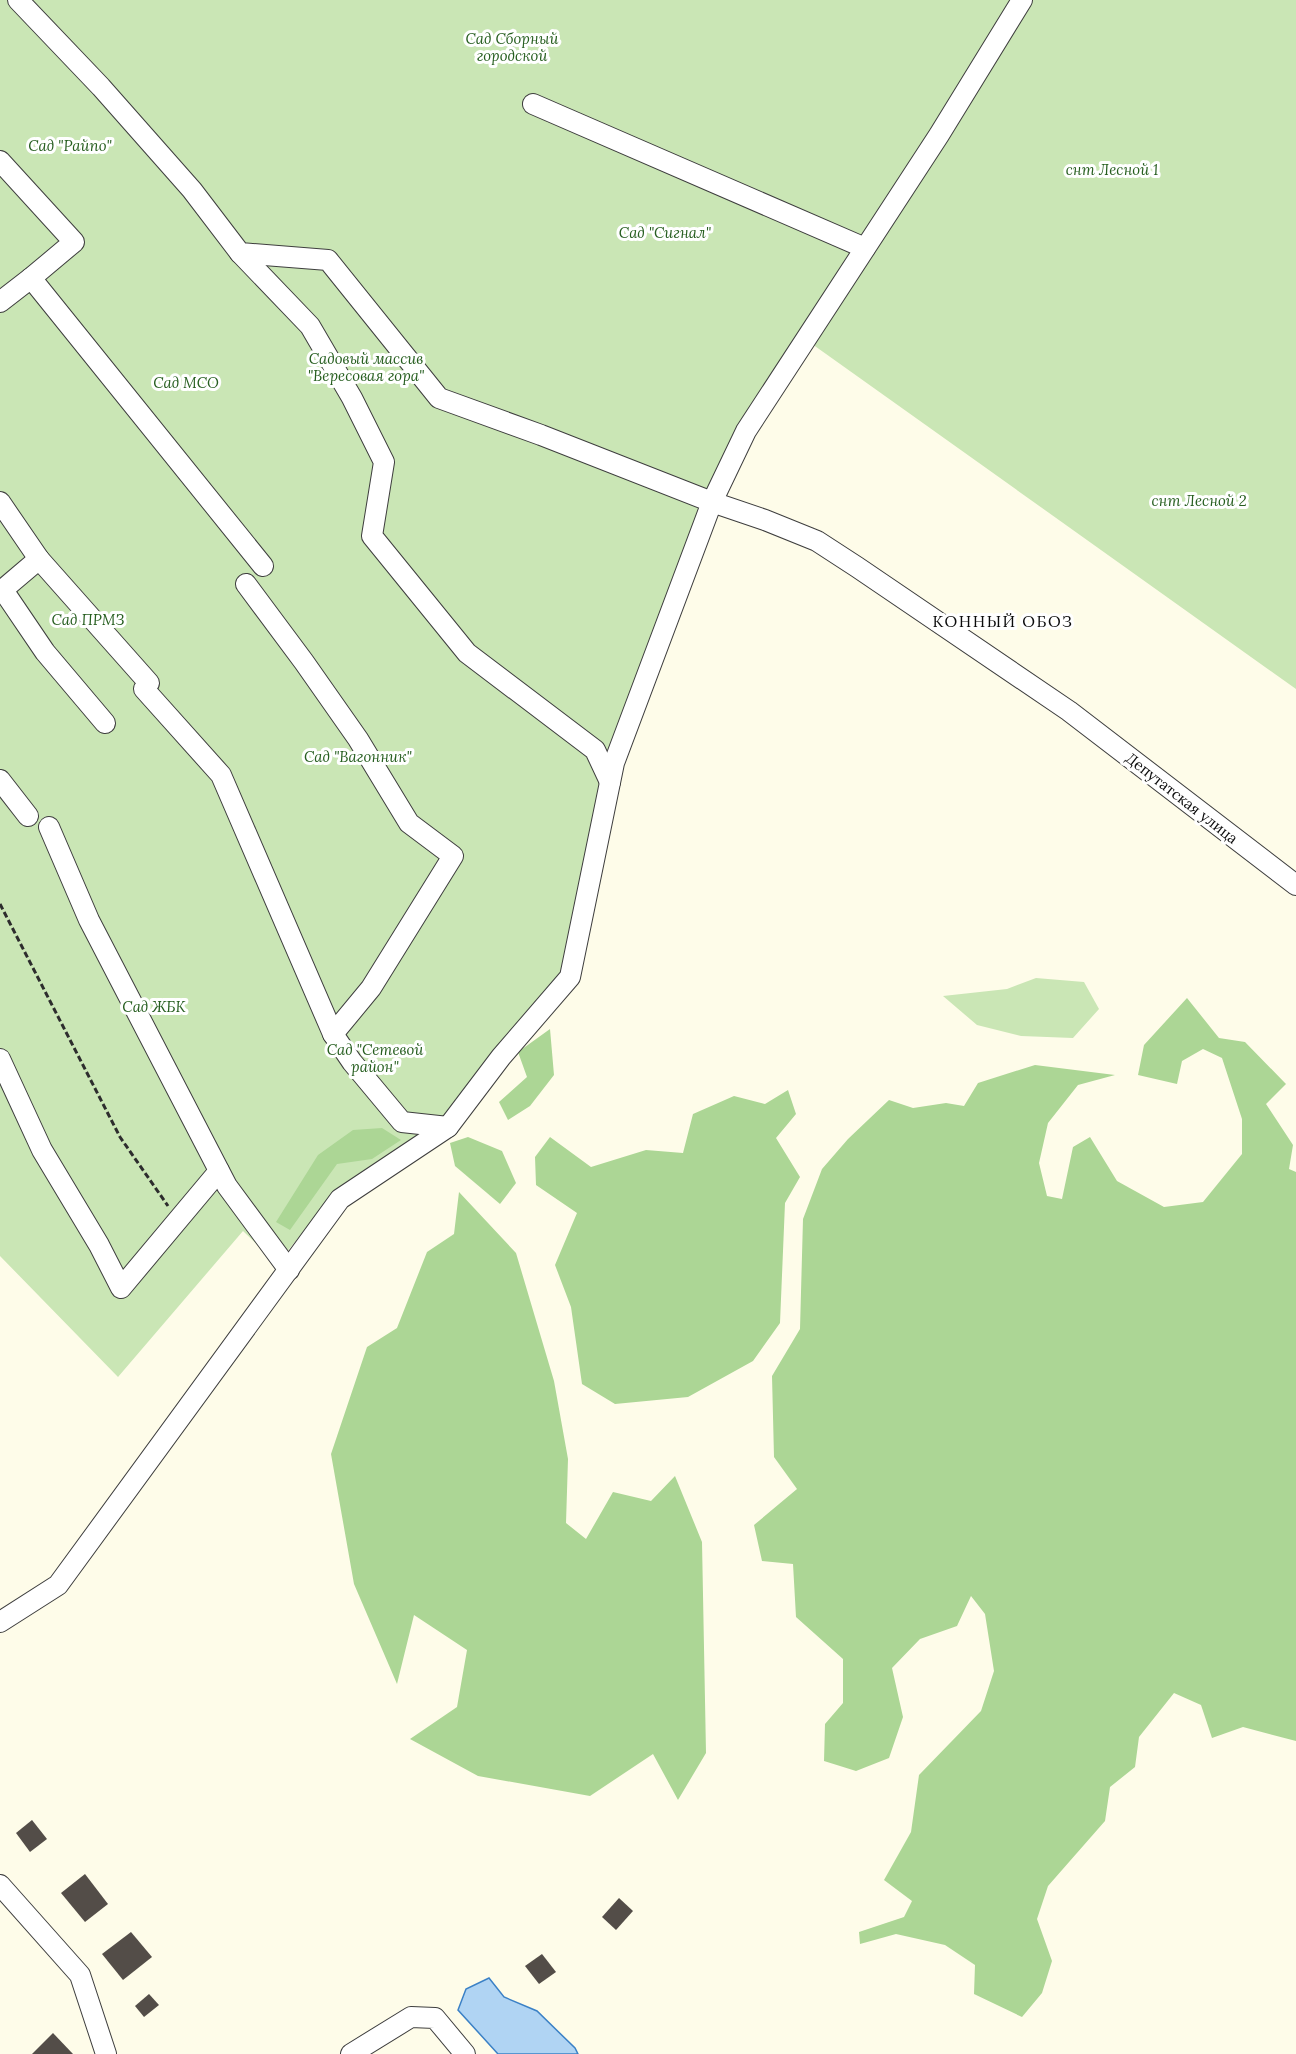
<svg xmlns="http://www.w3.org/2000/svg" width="1296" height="2054" font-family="Lora,serif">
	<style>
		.green { fill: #cae6b5 }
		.forest { fill: #acd695 }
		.water { fill: #b0d4f3; stroke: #3b81c6; stroke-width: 1.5 }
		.building { fill: #534d48 }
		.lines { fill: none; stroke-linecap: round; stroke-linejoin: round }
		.minor-casing { stroke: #3e3e3e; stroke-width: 22 }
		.path { stroke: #2d2d2d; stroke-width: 3; stroke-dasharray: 6 3; stroke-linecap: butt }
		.minor { stroke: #fff; stroke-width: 20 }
		.labels { text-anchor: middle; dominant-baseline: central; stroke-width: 6; stroke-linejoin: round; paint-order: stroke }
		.park-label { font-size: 15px; font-style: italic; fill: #265e1f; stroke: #fff }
		.street-label { font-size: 15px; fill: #0b0b0b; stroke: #fff }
		.neighbourhood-label { font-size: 16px; letter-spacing: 1.5px; fill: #0b0b0b; stroke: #fff }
	</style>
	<rect width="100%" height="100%" fill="#fefce9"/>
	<g class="green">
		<path d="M0 0H1296V689L812 344 748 447 727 493 721 489 684 549 599 785 559 978 443 1120 337 1190 277 1264 243 1231 118 1377 0 1256Z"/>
		<path d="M1036 978 1084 982 1099 1009 1073 1038 1021 1036 977 1025 943 996 1007 989Z"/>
	</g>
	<g class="forest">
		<path d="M1187 998 1219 1038 1245 1042 1286 1084 1266 1104 1293 1145 1289 1169 1296 1172V1741L1243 1727 1212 1738 1201 1705 1174 1693 1139 1737 1135 1767 1110 1787 1105 1821 1048 1886 1037 1919 1052 1961 1042 1993 1022 2017 974 1994 975 1965 945 1945 896 1934 860 1944 859 1932 904 1917 912 1901 884 1880 911 1832 919 1775 981 1711 994 1671 985 1614 971 1596 957 1626 920 1639 892 1668 903 1717 889 1758 856 1771 824 1761 825 1724 843 1703V1659L796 1617 793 1564 762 1561 754 1525 797 1489 774 1457 772 1376 800 1329 803 1219 822 1169 848 1139 889 1100 913 1108 946 1103 964 1106 978 1083 1035 1065 1115 1075 1078 1085 1048 1123 1039 1163 1047 1196 1062 1199 1073 1147 1090 1137 1117 1181 1164 1207 1203 1202 1242 1154V1119L1222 1058 1203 1049 1182 1061 1177 1084 1138 1075 1144 1045Z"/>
		<path d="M550 1029 554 1075 530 1106 508 1120 499 1102 527 1077 518 1052Z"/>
		<path d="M788 1090 796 1114 776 1138 800 1177 785 1203 780 1323 753 1361 688 1397 615 1404 582 1384 571 1307 555 1265 577 1213 536 1185 535 1157 550 1137 591 1167 646 1150 683 1153 693 1114 734 1096 765 1104Z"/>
		<path d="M382 1128 401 1140 372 1159 337 1164 290 1230 276 1222 318 1155 353 1130Z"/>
		<path d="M468 1137 502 1151 516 1183 500 1204 455 1166 450 1143Z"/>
		<path d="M459 1192 516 1253 554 1381 568 1459 566 1523 586 1539 613 1492 651 1501 675 1476 702 1542 706 1753 678 1800 653 1754 590 1796 478 1776 410 1739 457 1707 467 1650 414 1615 397 1684 354 1584 331 1454 367 1347 397 1328 427 1252 454 1234Z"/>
	</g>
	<path class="water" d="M489 1978 504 1997 537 2011 575 2048 578 2054H498L458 2010 466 1989Z"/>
	<g class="building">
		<path d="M32 1820 47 1839 30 1852 16 1833Z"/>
		<path d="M85 1874 108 1904 85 1922 61 1893Z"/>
		<path d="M619 1898 633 1911 616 1930 602 1917Z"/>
		<path d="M131 1932 152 1957 123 1980 102 1954Z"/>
		<path d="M542 1954 556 1972 539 1984 525 1966Z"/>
		<path d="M149 1994 159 2005 144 2017 135 2006Z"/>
		<path d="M53 2033 73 2054H32Z"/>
	</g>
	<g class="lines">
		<defs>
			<g id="minor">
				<path d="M18 0 101 87 192 190 240 253 328 260 439 398 541 435 712 502 765 520 817 541 857 567 1069 711 1296 885"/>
				<path d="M533 104 865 248"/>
				<path d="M0 161 74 242 31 278"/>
				<path d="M240 253 310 326 352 398 384 462 372 536 467 653 595 750 610 782"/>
				<path d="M0 302 31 278 263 566"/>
				<path d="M0 502 39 559"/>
				<path d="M246 584 304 662 358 739 409 823 453 856 371 988 333 1034"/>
				<path d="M3 590 45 652 105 723"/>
				<path d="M0 592 39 559 149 683"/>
				<path d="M144 689 221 775 333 1034 352 1062 402 1122 448 1127"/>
				<path d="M0 780 28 816"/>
				<path d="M49 827 89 920 227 1186 289 1270"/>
				<path d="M0 1059 42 1150 99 1245 121 1288 219 1171"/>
				<path d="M0 1622 58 1585 340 1199 448 1127 501 1057 570 977 614 763 712 502 746 431 939 135 1022 0"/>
				<path d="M0 1885 80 1975 106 2054"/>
				<path d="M351 2054 411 2017 435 2018 465 2054"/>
			</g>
		</defs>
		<use href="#minor" class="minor-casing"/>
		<path class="path" d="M0 904 120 1137 168 1206"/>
		<use href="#minor" class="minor"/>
	</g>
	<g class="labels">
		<g class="park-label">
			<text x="512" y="38">Сад Сборный<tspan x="512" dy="17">городской</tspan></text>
			<text x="70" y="145">Сад "Райпо"</text>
			<text x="1112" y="169">снт Лесной 1</text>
			<text x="665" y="232">Сад "Сигнал"</text>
			<text x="366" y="358">Садовый массив<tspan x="366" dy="17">"Вересовая гора"</tspan></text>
			<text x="186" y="382">Сад МСО</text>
			<text x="1199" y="500">снт Лесной 2</text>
			<text x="88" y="619">Сад ПРМЗ</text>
			<text x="358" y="756">Сад "Вагонник"</text>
			<text x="154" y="1006">Сад ЖБК</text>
			<text x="375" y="1049">Сад "Сетевой<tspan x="375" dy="17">район"</tspan></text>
		</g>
		<g class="street-label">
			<text transform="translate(1182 798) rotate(38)">Депутатская улица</text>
		</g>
		<g class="neighbourhood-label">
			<text x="1003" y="621">КОННЫЙ ОБОЗ</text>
		</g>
	</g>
</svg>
